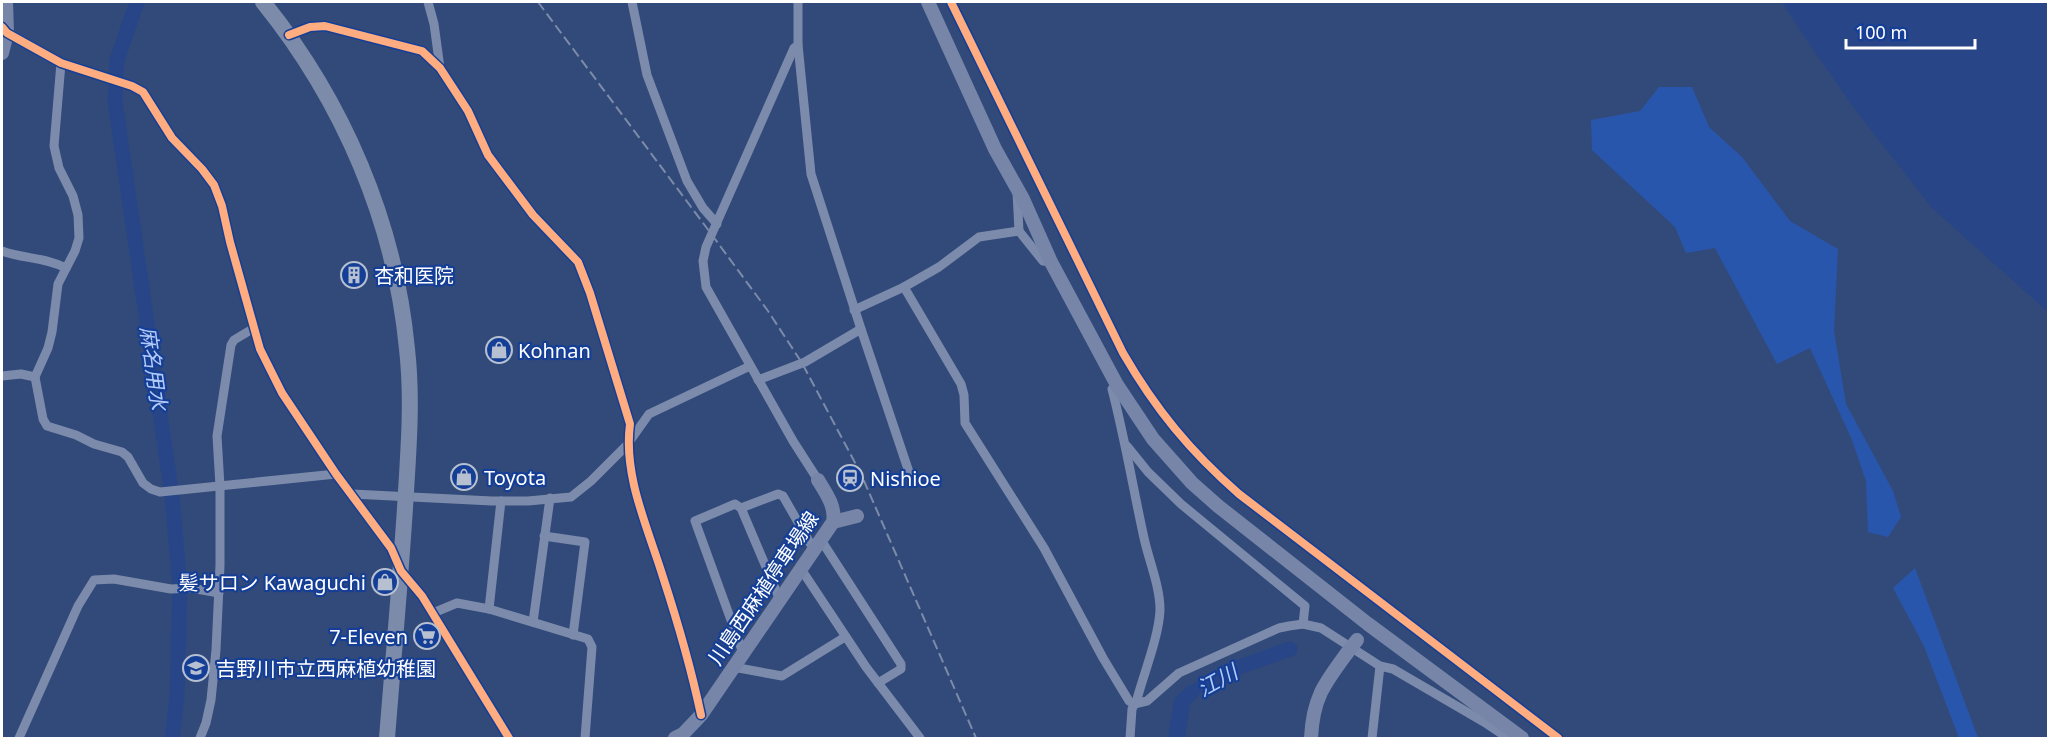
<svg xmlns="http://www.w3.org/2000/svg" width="2050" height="740" font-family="'Noto Sans','Noto Sans JP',sans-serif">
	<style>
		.green { fill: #2956ad }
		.water { fill: #284687 }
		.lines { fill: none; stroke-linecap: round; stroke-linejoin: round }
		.river { stroke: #284687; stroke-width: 15 }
		.street { stroke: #7c8bab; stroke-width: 9 }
		.secondary { stroke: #7786a8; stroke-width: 14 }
		.highway { stroke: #7d8baa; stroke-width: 16 }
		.rail { stroke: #7d8baa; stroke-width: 2; stroke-dasharray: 10 4.5; stroke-linecap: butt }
		.secondary-bridge { stroke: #7786a8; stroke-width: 14 }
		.cycleway-casing { stroke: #153f96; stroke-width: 11 }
		.cycleway { stroke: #ffac80; stroke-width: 8 }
		.labels { text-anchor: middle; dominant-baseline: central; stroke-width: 4.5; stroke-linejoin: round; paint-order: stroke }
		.poi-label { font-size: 20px; fill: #fff; stroke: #153f96; text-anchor: start }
		.street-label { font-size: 20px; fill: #fff; stroke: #153f96 }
		.water-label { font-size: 21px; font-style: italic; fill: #b2caf9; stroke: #153f96 }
	</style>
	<rect width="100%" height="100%" fill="#324a79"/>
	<g class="green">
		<path d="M1659 87H1692L1709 127 1742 157 1790 221 1838 249 1834 331 1846 404 1893 491 1901 517 1888 537 1868 532 1866 481 1852 440 1810 348 1777 364 1715 248 1686 253 1675 227 1592 150 1591 120 1640 111Z"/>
		<path d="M1915 568 1978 738H1959L1924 646 1893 588Z"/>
	</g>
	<g class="water">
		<path d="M1782 2H2048V312L1932 208 1853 107 1804 36Z"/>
		<path d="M1226 671 1229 677 1201 693 1190 705 1185 738H1168L1174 699 1187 686Z"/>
	</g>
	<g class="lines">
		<g class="river">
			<path d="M137 2 117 60 115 101 172 496 180 587 177 698 172 738"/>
			<path d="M1211 683 1239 667 1290 649"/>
		</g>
		<g class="street">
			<path d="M428 2 434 24 440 68"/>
			<path d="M632 2 647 75 687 181 703 208 717 224"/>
			<path d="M798 2V45L794 48 706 247 703 261 706 287 793 441 818 480"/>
			<path d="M951 2 1123 353C1156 410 1190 451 1239 494L1558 738"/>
			<path d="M5 31 61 63 132 86 143 92 172 138 202 169 214 185 222 206 230 242 260 349 282 393 336 474 391 548 401 571 422 596 509 738"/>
			<path d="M289 35 310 27 325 26 422 51 440 68 468 111 488 155 533 215 578 262 590 293 630 424C623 476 648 528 663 577 678 623 691 668 701 715"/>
			<path d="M798 45 811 174 861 329 912 481"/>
			<path d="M1017 192 1019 231"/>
			<path d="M2 251C23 259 45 257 66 268"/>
			<path d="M904 287 961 384 964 395 965 423 1044 548 1103 658 1129 701 1134 704"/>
			<path d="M854 310 904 287 939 267 979 237 1019 231 1043 261 1051 262"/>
			<path d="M2 376 21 374 35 377 43 419 47 426 76 435 94 444 122 452 128 457 143 483 151 489 160 492 336 474"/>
			<path d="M35 377 48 348 52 332 58 284 75 251 79 238 78 215 73 196 59 168 54 146 61 63"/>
			<path d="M758 380 805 362 861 329"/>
			<path d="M1117 385 1112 389C1125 439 1133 488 1144 538 1149 561 1160 586 1160 610 1159 636 1144 673 1137 699L1132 709 1130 738"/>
			<path d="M1127 446 1148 472 1181 504 1305 606 1303 624"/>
			<path d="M352 494 492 501H528L571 497 591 481 627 445 649 414 750 366"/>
			<path d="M741 508 778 494 783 496 814 550"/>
			<path d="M544 536 585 542 573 635"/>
			<path d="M821 540 901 664V669L878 683"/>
			<path d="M801 569 866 667 920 738"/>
			<path d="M489 609 501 501"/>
			<path d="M433 613 457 603 489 609 588 639 592 647 585 738"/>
			<path d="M533 622 550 498"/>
			<path d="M743 653 695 521 735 504 741 508 780 600"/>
			<path d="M733 667 782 676 845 637"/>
			<path d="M1134 704 1147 701 1179 673 1279 628 1289 626 1303 624 1321 628 1380 666 1393 669 1484 722 1508 738"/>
			<path d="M19 738 78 606 94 580 114 579 171 589 191 588 219 593"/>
			<path d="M200 738 206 723 211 700 216 650 220 565V486L217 436 231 345 234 340 254 328"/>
			<path d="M1372 738 1380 666"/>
		</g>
		<g class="secondary">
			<path d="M928 2 995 149 1023 199 1051 262 1117 385 1153 439 1192 483 1218 506 1368 624 1522 738"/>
			<path d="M2 53 7 33 6 2"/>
			<path d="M833 522 857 516"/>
			<path d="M675 738 683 734 701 715 833 522C836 507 826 493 818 480"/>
			<path d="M1311 738C1313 698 1324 684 1347 653"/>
		</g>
		<path class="highway" d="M263 2C343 101 395 222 407 349 413 402 408 455 405 508 400 585 393 662 387 738"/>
		<path class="rail" d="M538 2 712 235 768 311 802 363 861 474 976 738"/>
		<path class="secondary-bridge" d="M1347 653 1357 640"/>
		<defs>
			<g id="cycleway">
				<path d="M951 2 1123 353C1156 410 1190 451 1239 494L1558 738"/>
				<path d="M2 27 7 33 61 63 132 86 143 92 172 138 202 169 214 185 222 206 230 242 260 349 282 393 336 474 391 548 401 571 422 596 509 738"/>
				<path d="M289 35 310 27 325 26 422 51 440 68 468 111 488 155 533 215 578 262 590 293 630 424C623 476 648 528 663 577 678 623 691 668 701 715"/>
			</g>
		</defs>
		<use href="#cycleway" class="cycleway-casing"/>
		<use href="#cycleway" class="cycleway"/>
	</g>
	<defs>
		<symbol id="building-ring" viewBox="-11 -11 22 22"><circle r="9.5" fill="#153f96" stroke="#b7c0d0" stroke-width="1.5"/><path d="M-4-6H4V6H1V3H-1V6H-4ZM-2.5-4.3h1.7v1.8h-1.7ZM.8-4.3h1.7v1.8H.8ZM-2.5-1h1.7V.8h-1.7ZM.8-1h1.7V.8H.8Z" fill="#b7c0d0"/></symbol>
		<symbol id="shop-ring" viewBox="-11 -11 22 22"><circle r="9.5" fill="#153f96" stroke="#b7c0d0" stroke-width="1.5"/><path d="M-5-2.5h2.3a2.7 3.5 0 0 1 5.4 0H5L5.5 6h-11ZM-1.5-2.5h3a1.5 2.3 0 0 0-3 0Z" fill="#b7c0d0"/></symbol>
		<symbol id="station-ring" viewBox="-11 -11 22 22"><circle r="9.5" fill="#153f96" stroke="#b7c0d0" stroke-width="1.5"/><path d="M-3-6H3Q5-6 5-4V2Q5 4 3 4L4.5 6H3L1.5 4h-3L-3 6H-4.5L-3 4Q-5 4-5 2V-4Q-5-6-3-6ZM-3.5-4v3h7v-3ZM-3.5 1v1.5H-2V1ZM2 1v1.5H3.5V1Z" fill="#b7c0d0"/></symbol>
		<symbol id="supermarket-ring" viewBox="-11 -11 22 22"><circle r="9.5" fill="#153f96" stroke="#b7c0d0" stroke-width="1.5"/><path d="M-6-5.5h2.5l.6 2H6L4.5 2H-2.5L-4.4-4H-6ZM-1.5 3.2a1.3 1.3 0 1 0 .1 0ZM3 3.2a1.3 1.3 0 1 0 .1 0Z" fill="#b7c0d0"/></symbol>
		<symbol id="school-ring" viewBox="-11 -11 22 22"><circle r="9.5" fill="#153f96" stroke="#b7c0d0" stroke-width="1.5"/><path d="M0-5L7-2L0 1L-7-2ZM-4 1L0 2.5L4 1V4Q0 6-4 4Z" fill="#b7c0d0"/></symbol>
	</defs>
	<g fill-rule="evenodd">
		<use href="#building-ring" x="339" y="260" width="30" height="30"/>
		<use href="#shop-ring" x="484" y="335" width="30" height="30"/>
		<use href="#shop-ring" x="449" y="462" width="30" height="30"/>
		<use href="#station-ring" x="835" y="463" width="30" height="30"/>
		<use href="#shop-ring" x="370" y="567" width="30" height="30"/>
		<use href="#supermarket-ring" x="412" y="621" width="30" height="30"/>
		<use href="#school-ring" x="181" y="653" width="30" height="30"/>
	</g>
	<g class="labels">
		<g class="poi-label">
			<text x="374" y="275">杏和医院</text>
			<text x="518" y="350">Kohnan</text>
			<text x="484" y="477">Toyota</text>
			<text x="870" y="478">Nishioe</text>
			<text x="366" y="582" text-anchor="end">髪サロン Kawaguchi</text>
			<text x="408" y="636" text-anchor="end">7-Eleven</text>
			<text x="216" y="668">吉野川市立西麻植幼稚園</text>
		</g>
		<g class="street-label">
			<text transform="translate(763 588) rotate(-56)">川島西麻植停車場線</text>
		</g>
		<g class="water-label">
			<text transform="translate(154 368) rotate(82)">麻名用水</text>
			<text transform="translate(1217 680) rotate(-29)">江川</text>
		</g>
	</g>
	<rect width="2050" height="740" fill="none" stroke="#ffffff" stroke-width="6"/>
	<path d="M1846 39v9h129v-9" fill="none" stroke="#ffffff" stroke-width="3"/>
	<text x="1855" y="39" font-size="18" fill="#ffffff" stroke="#153f96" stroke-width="4.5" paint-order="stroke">100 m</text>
</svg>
